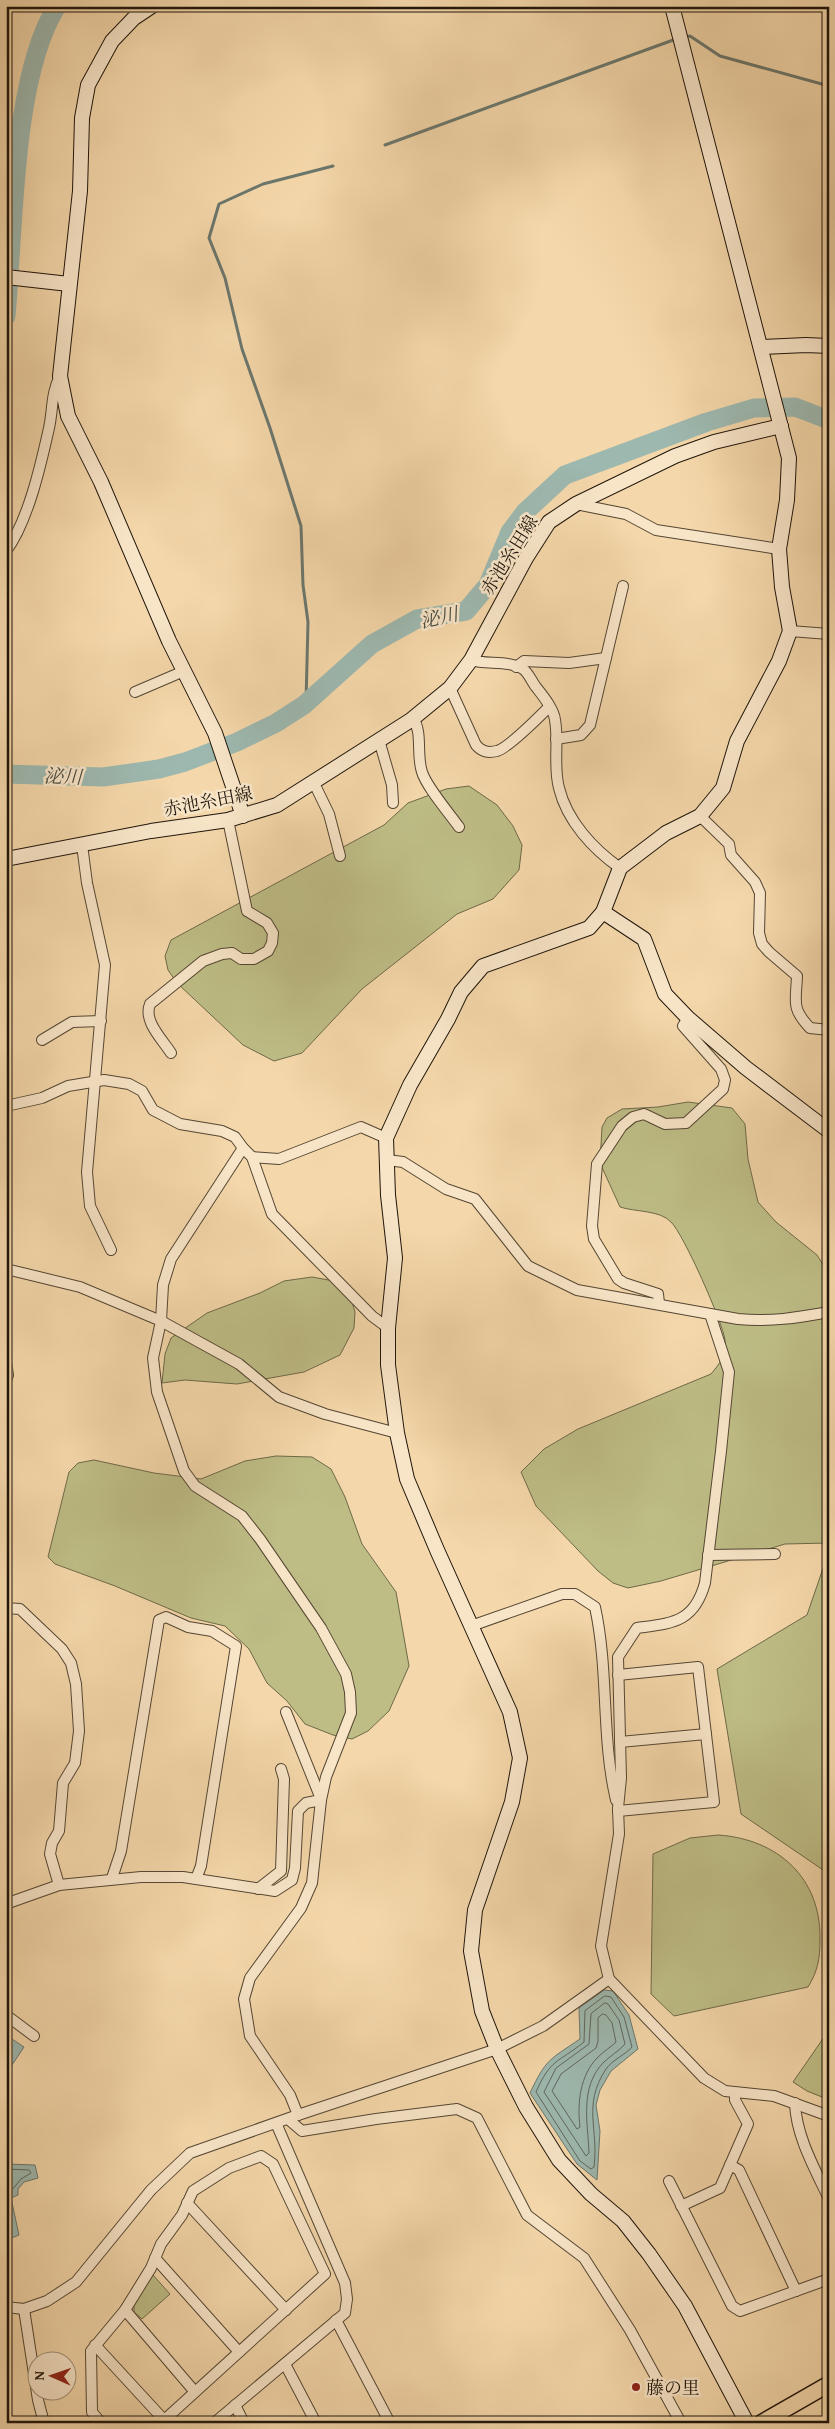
<svg xmlns="http://www.w3.org/2000/svg" width="835" height="2429" font-family="'Gentium Book Plus','Noto Serif JP',serif">
	<style>
		.green { fill: #bebd86; stroke: #6e6948 }
		.water { fill: #9db8af; stroke: #6b776d }
		.lines { fill: none; stroke-linecap: round; stroke-linejoin: round }
		.shore { stroke: #5e665d; stroke-width: 1 }
		.stream { stroke: #6b776d; stroke-width: 3 }
		.river { stroke: #9db8af; stroke-width: 19 }
		.street-casing { stroke: #544633; stroke-width: 12 }
		.secondary-casing { stroke: #1f150b; stroke-width: 16 }
		.primary-casing { stroke: #1f150b; stroke-width: 18 }
		.street { stroke: #f8e5c8; stroke-width: 10 }
		.secondary { stroke: #f8e5c8; stroke-width: 14 }
		.primary { stroke: #f4d7aa; stroke-width: 15 }
		.poi-dot { fill: #8f2418; stroke: #f8e5c8; stroke-width: 2 }
		.labels { text-anchor: middle; dominant-baseline: central; stroke-width: 5; stroke-linejoin: round; paint-order: stroke }
		.street-label { font-size: 18px; fill: #1f150b; stroke: #f8e5c8 }
		.poi-label { font-size: 18px; fill: #1f150b; stroke: #f8e5c8; text-anchor: start }
		.water-label { font-size: 19px; font-style: italic; fill: #4b4e44; stroke: #f8e5c8 }
	</style>
	<rect width="100%" height="100%" fill="#f4d7aa"/>
	<filter id="stains"><feTurbulence type="fractalNoise" baseFrequency=".004" numOctaves="4"/><feColorMatrix values="0 0 0 0 .2 0 0 0 0 .09 0 0 0 0 .02 0 0 0 .5 -.17"/></filter>
	<radialGradient id="worn" r=".72"><stop offset=".6" stop-color="#630" stop-opacity="0"/><stop offset="1" stop-color="#630" stop-opacity=".3"/></radialGradient>
	<g class="green">
		<path d="M469 786 497 805 513 826 522 845 519 870 493 899 457 914 362 989 302 1053 274 1061 243 1045 177 983 168 970 165 956 171 940 384 825 408 803 446 789Z"/>
		<path d="M688 1102 732 1108 745 1124 748 1159 758 1202 776 1222 817 1255 829 1274V1543L785 1544 661 1581 628 1588 613 1583 598 1571 536 1506 521 1472 544 1449 578 1429 711 1374C720 1363 727 1355 725 1340 723 1323 683 1233 671 1222 660 1210 635 1212 620 1207L600 1163 602 1127 607 1118 622 1109 658 1107Z"/>
		<path d="M312 1277 334 1281 350 1295 355 1312 354 1328 340 1355 304 1372 237 1384 185 1380 162 1383 165 1354 171 1338 207 1313 260 1293 284 1281Z"/>
		<path d="M276 1456 312 1457 331 1469 345 1497 362 1544 396 1592 409 1666 389 1711 368 1731 352 1739 333 1735 305 1724 287 1701 267 1683 249 1649 225 1626 191 1618 115 1586 55 1564 48 1557 69 1472 78 1463 94 1460 154 1473 201 1479 245 1461Z"/>
		<path d="M829 1551V1874L741 1814 717 1669 807 1615Z"/>
		<path d="M718 1835C778 1839 821 1878 820 1939 820 1958 818 1971 808 1987L674 2016 651 1994 653 1854 690 1838Z"/>
		<path d="M829 2030V2099H827L807 2091 793 2082Z"/>
		<path d="M152 2274 170 2294 142 2319 134 2312V2306Z"/>
	</g>
	<g class="water">
		<path d="M604 1990 613 1991 629 2015 638 2049 611 2071 600 2090 596 2105 600 2131 597 2180 577 2164 530 2093C546 2059 549 2060 580 2039L579 2008Z"/>
		<path d="M6 2035 24 2047 6 2074Z"/>
		<path d="M6 2164 35 2165 38 2178 24 2182 18 2189V2195L11 2198 19 2235 9 2239 6 2238Z"/>
	</g>
	<g class="lines">
		<g class="shore">
			<path d="M605 1996 611 1997 624 2017 632 2047C625 2055 612 2060 606 2069 582 2106 599 2128 594 2167L591 2169 580 2161 536 2092C551 2058 558 2063 584 2042L585 2011Z"/>
			<path d="M605 2003 608 2004 619 2020 625 2044C619 2051 610 2056 604 2062 579 2087 588 2123 589 2153L586 2156 544 2092 556 2068 589 2044 591 2014Z"/>
			<path d="M603 2014 606 2015 612 2023 616 2042C611 2047 604 2051 598 2057 580 2075 577 2103 580 2127L577 2129 552 2091 561 2074 596 2048 598 2041V2018Z"/>
			<path d="M6 2169 29 2170 31 2173 21 2179 6 2197"/>
		</g>
		<g class="stream">
			<path d="M684 37 690 36 720 56 829 86"/>
			<path d="M385 145 676 39"/>
			<path d="M306 702 308 622 303 585 301 526 270 428 242 349 225 278 209 238 219 204 263 184 333 166"/>
		</g>
		<g class="river">
			<path d="M6 316C14 231 12 77 57 6"/>
			<path d="M6 774 103 777 159 769 185 762 237 742 276 723 304 705 372 644 417 619 466 611 488 585 510 532 525 512 565 475 707 422 754 408 795 407 829 420"/>
		</g>
		<defs>
			<g id="street">
				<path d="M576 504 626 514 656 530 779 549"/>
				<path d="M6 551C28 522 41 464 49 428 53 410 51 393 60 376"/>
				<path d="M790 631 829 634"/>
				<path d="M471 660C486 665 509 660 523 669 528 672 532 682 536 687 543 696 554 709 555 720 559 742 553 766 559 788 567 821 593 849 620 868"/>
				<path d="M516 667 524 661 569 663 606 658"/>
				<path d="M450 688 476 745C482 752 488 753 497 751 508 748 540 716 549 707"/>
				<path d="M135 692 184 671"/>
				<path d="M413 718C423 733 416 754 422 772 426 786 449 813 459 827"/>
				<path d="M556 739 581 735 590 725 623 586"/>
				<path d="M379 740 392 785 393 803"/>
				<path d="M313 781 329 814 340 856"/>
				<path d="M700 816 729 844 731 855 755 882 760 893 759 933 762 944 769 952 797 976C796 1002 791 1008 810 1028L829 1030"/>
				<path d="M82 845 87 883 105 965 87 1172 90 1206 111 1250"/>
				<path d="M42 1040 72 1022 101 1021"/>
				<path d="M171 1053C162 1039 143 1021 150 1004L203 961 222 954 232 953 241 959H254L268 951 272 943 273 933 267 923 247 911 228 820"/>
				<path d="M6 1106 42 1098 68 1086 104 1080 129 1084 142 1091 153 1110 180 1124 222 1131 235 1137 243 1148 252 1157 272 1214 372 1316 388 1328"/>
				<path d="M243 1148 171 1259 163 1285 161 1321 153 1358 157 1392 184 1471 195 1486 242 1516 260 1539 321 1628 346 1674 350 1692 351 1713 326 1777 321 1800 312 1883 301 1908 250 1978 244 1999 250 2036 290 2095 298 2115"/>
				<path d="M252 1157 279 1159 361 1127 386 1138"/>
				<path d="M387 1160 403 1162 446 1189 475 1199 528 1266 577 1290 738 1319C771 1322 796 1318 829 1312"/>
				<path d="M6 1269 80 1287 161 1321 239 1364 279 1397 325 1414 397 1433"/>
				<path d="M659 1303 658 1294 624 1283 618 1279 594 1239 592 1226 597 1164 622 1126 633 1117 644 1114 665 1124 686 1123 723 1089 725 1080 721 1069 683 1026 688 1018"/>
				<path d="M710 1314 729 1372 721 1451 705 1583C694 1623 672 1623 637 1628L618 1657 621 1778 618 1808 619 1834 601 1946 609 1979 704 2078 725 2091 774 2096 829 2116"/>
				<path d="M6 1363 8 1375 6 1381"/>
				<path d="M708 1555 775 1554"/>
				<path d="M6 1608 20 1609 62 1649 71 1663 76 1684 79 1731 75 1763 63 1783 59 1831 52 1843 50 1854 59 1885"/>
				<path d="M471 1626 562 1594H575L595 1607C609 1671 601 1737 616 1800"/>
				<path d="M286 1712 321 1799"/>
				<path d="M620 1742 706 1734"/>
				<path d="M618 1811 714 1802 698 1667 618 1675"/>
				<path d="M112 1878 121 1851 159 1620 166 1617 188 1627 212 1631 236 1646 201 1866 196 1879"/>
				<path d="M258 1889 281 1871 284 1779 281 1769"/>
				<path d="M6 1901 11 1902 59 1885 141 1877H183L275 1891 292 1880 295 1868 298 1811 306 1803 321 1800"/>
				<path d="M6 2015 34 2036"/>
				<path d="M795 2103C796 2136 815 2169 829 2199"/>
				<path d="M288 2119 302 2131 376 2119 457 2109 477 2118 527 2215 584 2258 630 2330 681 2423"/>
				<path d="M730 2165 739 2170 796 2291"/>
				<path d="M669 2181 732 2306 740 2311 829 2279"/>
				<path d="M187 2203 286 2310"/>
				<path d="M681 2206 720 2188 748 2124 735 2100V2093"/>
				<path d="M155 2258 239 2352"/>
				<path d="M6 2307 24 2309 47 2301 76 2282 151 2190 190 2153 298 2115 497 2049 543 2026 609 1979"/>
				<path d="M24 2309 38 2400 44 2423"/>
				<path d="M125 2310 195 2392"/>
				<path d="M336 2320 390 2423"/>
				<path d="M95 2345 164 2420"/>
				<path d="M285 2364 316 2423"/>
				<path d="M235 2405 244 2423"/>
				<path d="M101 2423 92 2412 91 2351 125 2310 151 2268 161 2244 182 2215 193 2191 229 2168 261 2156 273 2164 325 2274 161 2423"/>
				<path d="M214 2423 345 2313 347 2299 345 2283 276 2123"/>
			</g>
			<g id="secondary">
				<path d="M152 6 134 18 112 41 88 85 82 118 80 191 60 376 68 416 101 482 169 641 215 733 243 816"/>
				<path d="M672 6 789 458 787 500 779 549 782 587 790 631 779 661 737 741 723 788 700 816 666 833 620 868 603 912 589 928 483 966 461 992 448 1019 410 1085 386 1138 388 1195 395 1258 388 1328V1365L397 1433 407 1479 437 1550 510 1712 520 1758 512 1802 475 1910 471 1951 482 2011 497 2049 526 2107 559 2160 591 2194 623 2221 649 2254 685 2306 747 2423"/>
				<path d="M6 277 69 284"/>
				<path d="M762 347 806 345 829 346"/>
				<path d="M6 859 151 831 228 820 277 805 411 720 450 688 471 660 526 558 549 522 576 504 675 456 714 442 781 426"/>
				<path d="M603 912 644 939 665 994 688 1018 746 1068 829 1131"/>
			</g>
			<path id="primary" d="M761 2423 829 2384"/>
		</defs>
		<use href="#street" class="street-casing"/>
		<use href="#secondary" class="secondary-casing"/>
		<use href="#primary" class="primary-casing"/>
		<use href="#street" class="street"/>
		<use href="#secondary" class="secondary"/>
		<use href="#primary" class="primary"/>
	</g>
	<circle class="poi-dot" cx="636" cy="2387" r="5"/>
	<g class="labels">
		<g class="street-label">
			<text transform="translate(509 555) rotate(-58)">赤池糸田線</text>
			<text transform="translate(208 801) rotate(-11)">赤池糸田線</text>
		</g>
		<g class="poi-label">
			<text x="646" y="2387">藤の里</text>
		</g>
		<g class="water-label">
			<text transform="translate(439 617) rotate(-12)">泌川</text>
			<text transform="translate(63 776) rotate(2)">泌川</text>
		</g>
	</g>
	<rect width="835" height="2429" fill="none" stroke="#f4d7aa" stroke-width="25"/>
	<rect x="8" y="8" width="820" height="2414" fill="none" stroke="#1f150b" stroke-width="2.5"/>
	<rect x="12" y="12" width="810" height="2404" fill="none" stroke="#1f150b"/>
	<g transform="translate(52 2376) rotate(272)"><circle r="24" fill="#f8e5c8" stroke="#a1927c"/>
	<path d="M0-4L9 19L0 12L-9 19Z" fill="#8f2418"/>
	<text y="-8" font-size="14" font-weight="bold" text-anchor="middle" fill="#1f150b">N</text>
	</g>
	<rect width="100%" height="100%" filter="url(#stains)"/>
	<rect width="100%" height="100%" fill="url(#worn)"/>
</svg>
